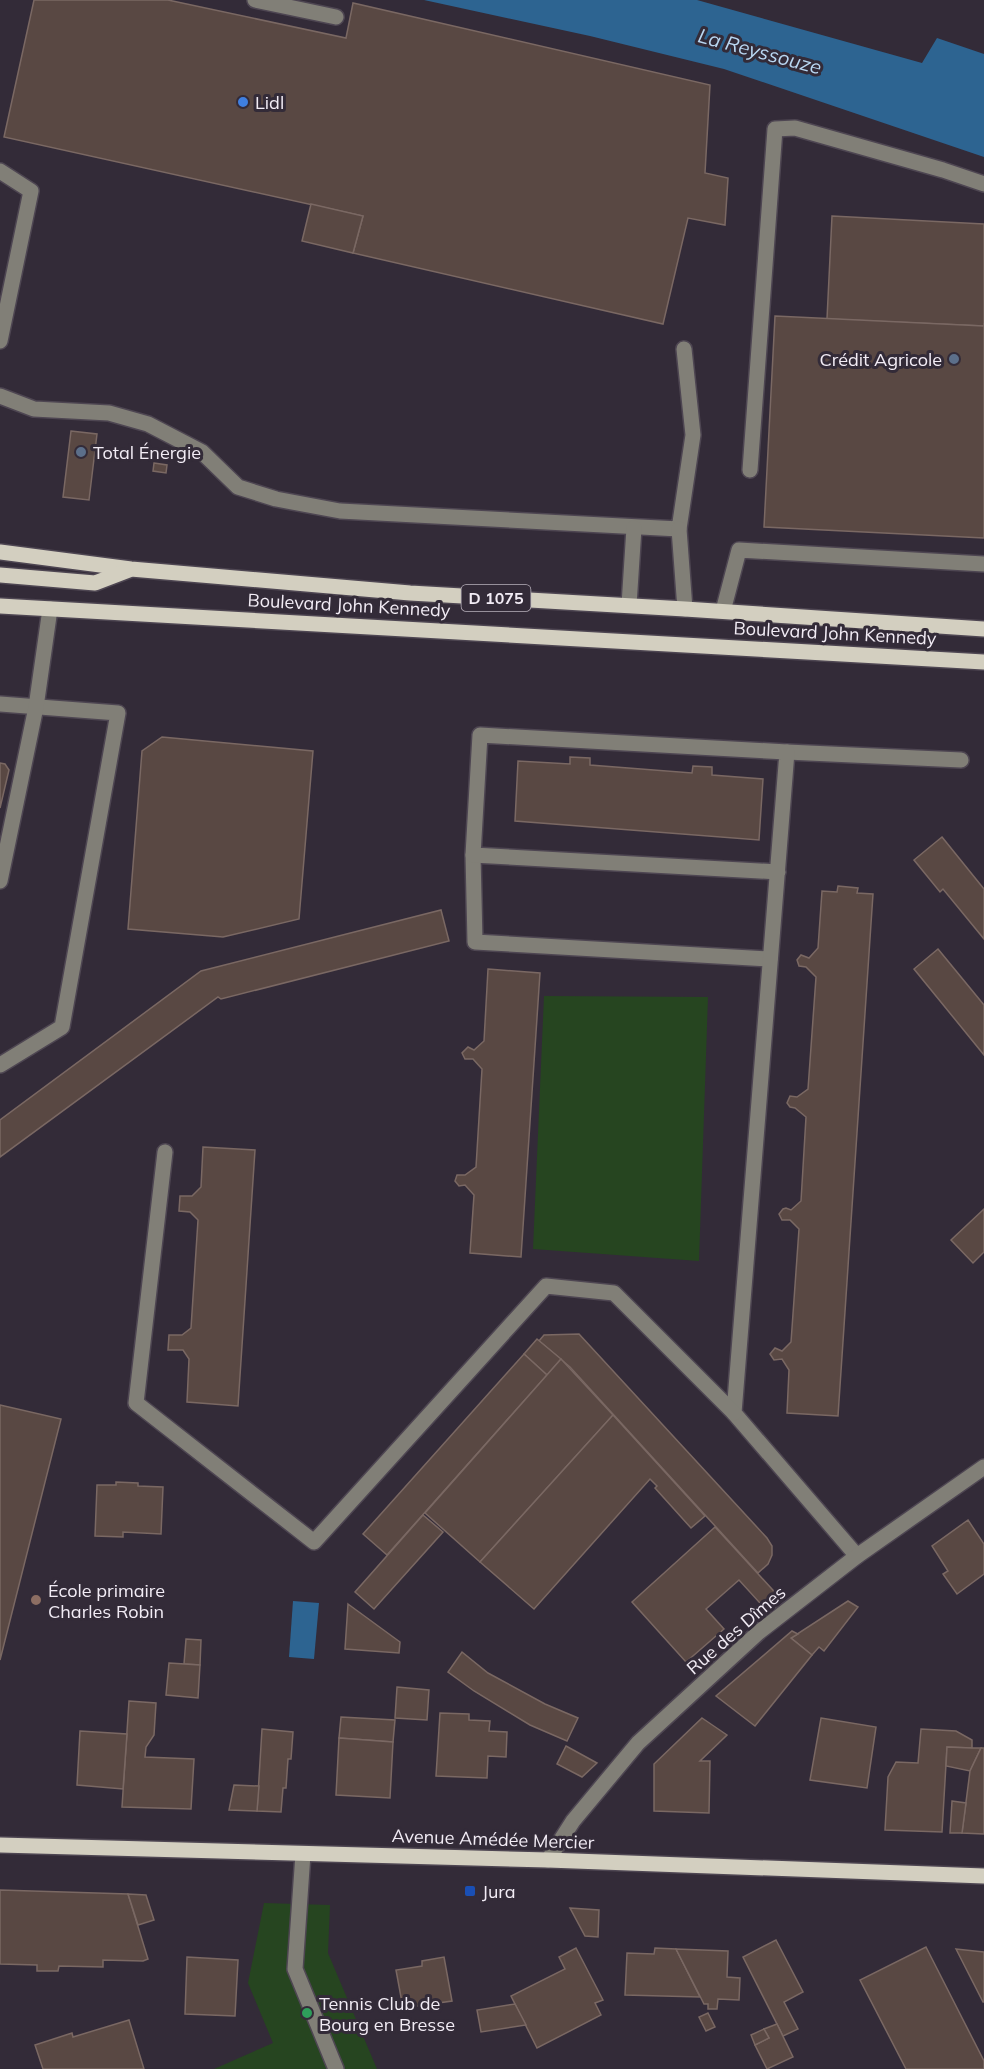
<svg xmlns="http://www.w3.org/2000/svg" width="984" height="2069" font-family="Mulish,sans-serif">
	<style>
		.green { fill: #264520 }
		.water { fill: #2d6491 }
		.building { fill: #594843; stroke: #7a6863; stroke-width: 1.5 }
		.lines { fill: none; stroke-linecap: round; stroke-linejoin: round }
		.minor-casing { stroke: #4e4652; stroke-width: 18 }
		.major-casing { stroke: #4e4652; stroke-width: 18 }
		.minor { stroke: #817f77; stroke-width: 15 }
		.major { stroke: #d3cfc0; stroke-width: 15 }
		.shop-dot { fill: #3f7fe0; stroke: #332b38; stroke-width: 2 }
		.service-dot { fill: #5c6f8a; stroke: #332b38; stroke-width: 2 }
		.education-dot { fill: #8d6e63; stroke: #332b38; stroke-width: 2 }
		.transit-dot { fill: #1a4fb4; stroke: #332b38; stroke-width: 2 }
		.leisure-dot { fill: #2e9e5b; stroke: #332b38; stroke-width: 2 }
		.labels { text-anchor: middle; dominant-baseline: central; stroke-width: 6; stroke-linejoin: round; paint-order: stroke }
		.shield { fill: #332b38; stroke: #b9b2bc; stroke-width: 1.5 }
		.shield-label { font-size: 16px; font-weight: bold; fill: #f2ecf5 }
		.poi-label { font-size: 18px; fill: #f2ecf5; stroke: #332b38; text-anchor: start }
		.street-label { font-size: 18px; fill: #f2ecf5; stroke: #332b38 }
		.water-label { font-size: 20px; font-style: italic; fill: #b9d7f2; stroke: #332b38 }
	</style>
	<rect width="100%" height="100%" fill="#332b38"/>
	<g class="green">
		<path d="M544 996 708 997 699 1261 533 1249Z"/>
		<path d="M264 1903 330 1905 328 1953 377 2069H214L273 2043 248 1983Z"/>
	</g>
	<g class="water">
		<path d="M424 0H697L922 63 937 38 984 54V157L724 69 590 36Z"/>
		<path d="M293 1601 319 1603 314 1659 289 1657Z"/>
	</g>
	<g class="building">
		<path d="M34 0H168L346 38 353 3 710 85 705 173 728 178 725 225 688 218 663 324 353 253 363 216 4 137Z"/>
		<path d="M311 204 363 216 353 253 302 241Z"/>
		<path d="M832 216 984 224V326L827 319Z"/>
		<path d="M775 316 984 326V323V538L764 527Z"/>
		<path d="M71 431 97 434 89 500 63 497Z"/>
		<path d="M154 463 167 465 166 473 153 471Z"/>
		<path d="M162 737 313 751 299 919 223 937 128 929 142 751Z"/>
		<path d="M570 757 590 758V765L692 773 693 766 712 767V775L763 779 759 840 515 821 518 761 570 764Z"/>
		<path d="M0 763 5 764 9 770 0 808Z"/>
		<path d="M942 837 984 889V939L943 889 940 892 914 860Z"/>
		<path d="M838 886 858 888 857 893 873 894 838 1416 787 1413 789 1370 782 1359 774 1360 770 1354 775 1348 782 1351 791 1342 799 1229 790 1220H782L779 1214 783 1209 786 1208 791 1210 801 1201 806 1117 795 1108 790 1107 787 1103 790 1096 797 1097 808 1089 816 977 806 967 799 966 797 960 801 955 809 958 818 948 822 891 837 892Z"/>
		<path d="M441 910 449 941 221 999 218 997 0 1157V1120L201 971Z"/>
		<path d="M938 949 984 1005V1055L914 969Z"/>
		<path d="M488 969 540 973 521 1257 470 1253 474 1195 465 1185 459 1186 455 1181 457 1175H465L476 1167 482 1069 473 1059H465L462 1053 468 1047 474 1050 484 1041Z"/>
		<path d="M203 1147 255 1150 238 1406 187 1402 189 1359 183 1350H168L169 1335H182L191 1328 198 1220 190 1212 179 1211 180 1196H192L201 1187Z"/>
		<path d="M984 1209V1252L973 1263 951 1240Z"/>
		<path d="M579 1334 767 1538 772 1546V1555L768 1564 758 1573 570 1367 539 1341 544 1335Z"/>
		<path d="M537 1339 561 1359 547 1375 524 1354Z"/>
		<path d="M524 1354 547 1375 387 1555 363 1534Z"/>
		<path d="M561 1359 613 1415 480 1562 425 1513Z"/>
		<path d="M0 1405 61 1419 0 1660Z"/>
		<path d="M613 1415 705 1516 691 1528 655 1488 657 1486 650 1479 534 1609 480 1562Z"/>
		<path d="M116 1482 138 1483V1486L163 1487 161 1534 123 1532V1537L95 1536 97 1485H116Z"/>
		<path d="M423 1515 443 1532 374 1609 355 1592Z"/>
		<path d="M968 1520 984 1544V1574L957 1594 943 1574 948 1571 932 1546Z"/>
		<path d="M715 1527 782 1600 769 1613 739 1580 706 1609 724 1629 686 1662 632 1602Z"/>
		<path d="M848 1601 858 1607 824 1651 819 1647 812 1655 791 1638Z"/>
		<path d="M348 1604 400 1642 399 1653 345 1649Z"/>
		<path d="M792 1631 798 1634 791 1638 812 1655 755 1726 716 1696Z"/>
		<path d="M186 1639 201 1640 200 1665 184 1664Z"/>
		<path d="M462 1652 488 1673 545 1704 578 1718 567 1741 530 1725 474 1691 448 1672Z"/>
		<path d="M169 1663 200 1665 198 1698 166 1695Z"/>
		<path d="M397 1687 429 1690 427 1720 395 1718Z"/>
		<path d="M129 1701 156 1703 154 1735 146 1747 145 1757 194 1759 191 1809 122 1807Z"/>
		<path d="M440 1713 469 1714V1720L490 1721 489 1731 507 1732 506 1757 488 1756 487 1778 436 1776Z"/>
		<path d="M341 1717 395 1720 393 1742 339 1738Z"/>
		<path d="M702 1718 727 1735 700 1761H710L709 1813 654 1811V1764Z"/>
		<path d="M821 1718 876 1727 867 1788 810 1780Z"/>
		<path d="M262 1729 293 1732 291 1759H288L286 1788H283L281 1812 257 1811Z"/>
		<path d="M921 1729 956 1731 972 1740V1748L947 1747 942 1832 885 1830 888 1777 896 1762 918 1763Z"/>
		<path d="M80 1731 127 1734 123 1789 77 1785Z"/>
		<path d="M339 1738 393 1742 390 1798 336 1795Z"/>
		<path d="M566 1746 597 1763 582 1777 557 1764Z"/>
		<path d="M947 1747 972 1748H981L970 1771 946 1766Z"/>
		<path d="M981 1748H984V1834L962 1833 970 1771Z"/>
		<path d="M234 1785 259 1786 257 1811 229 1810Z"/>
		<path d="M952 1801 966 1803 962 1833H950Z"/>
		<path d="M0 1890 128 1894 148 1959 143 1961 103 1960V1967L59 1966 58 1971H37V1965L0 1964Z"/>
		<path d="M128 1894 146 1895 154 1920 138 1925Z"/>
		<path d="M570 1908 599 1910 598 1937 585 1936Z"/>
		<path d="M776 1940 803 1992 784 2002 798 2029 783 2036 743 1957Z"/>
		<path d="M926 1947 984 2061V2069H906L860 1980Z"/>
		<path d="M576 1948 603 2000 595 2003 601 2015 537 2048 511 1996 565 1969 559 1957Z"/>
		<path d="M655 1948 676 1949 700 1997 625 1995 627 1953 654 1954Z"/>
		<path d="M676 1949 728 1951 727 1977 740 1978 739 2000 718 1999 717 2009H708V2004H704Z"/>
		<path d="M956 1949 984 1952V2002H983Z"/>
		<path d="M187 1957 238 1960 235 2016 185 2014Z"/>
		<path d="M444 1957 452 2001 403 2008 396 1970 422 1966V1961Z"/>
		<path d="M515 2004 526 2025 481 2032 477 2010Z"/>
		<path d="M708 2013 715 2027 706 2031 699 2017Z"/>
		<path d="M129 2020 144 2069H43L35 2045 72 2033 73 2037Z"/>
		<path d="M777 2024 793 2057 767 2069 755 2045 769 2038 764 2029Z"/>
		<path d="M764 2029 769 2038 755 2045 751 2035Z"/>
	</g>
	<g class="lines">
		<defs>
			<g id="minor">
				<path d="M255 0 336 17"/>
				<path d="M0 171 31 191 0 341"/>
				<path d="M0 396 34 409 109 413 148 424 202 452 238 487 276 499 340 511 679 529 693 435 684 349"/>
				<path d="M750 470 775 129 795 128 943 170 984 184"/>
				<path d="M679 529 685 609"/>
				<path d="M629 605 634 528"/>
				<path d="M723 611 739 550 984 564"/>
				<path d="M0 704 118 713 62 1027 0 1065"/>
				<path d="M787 752 961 760"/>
				<path d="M473 855 475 942 770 959"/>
				<path d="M778 872 473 855 480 735 787 752C770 972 751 1192 734 1413L857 1556"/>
				<path d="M0 881 36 707 50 609"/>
				<path d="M165 1152 136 1403 314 1542 546 1286 614 1293 734 1413"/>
				<path d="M303 1854 295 1969 336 2069"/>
				<path d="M548 1860 573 1821 638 1743 759 1632 857 1556 984 1467"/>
			</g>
			<g id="major">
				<path d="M0 552 131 569 410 593 685 609 984 629"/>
				<path d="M0 575 95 583 129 570"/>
				<path d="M0 606 984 662"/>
				<path d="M0 1845 548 1860 984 1876"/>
			</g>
		</defs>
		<use href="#minor" class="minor-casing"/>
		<use href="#major" class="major-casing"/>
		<use href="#minor" class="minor"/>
		<use href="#major" class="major"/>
	</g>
	<circle class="shop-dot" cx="243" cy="102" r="6"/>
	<g class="service-dot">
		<circle cx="954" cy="359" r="6"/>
		<circle cx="81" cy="452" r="6"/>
	</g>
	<circle class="education-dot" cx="36" cy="1600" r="6"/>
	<rect class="transit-dot" x="464" y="1885" width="12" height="12" rx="3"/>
	<circle class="leisure-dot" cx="307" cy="2013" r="6"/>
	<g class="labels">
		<rect class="shield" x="461.5" y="585" width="69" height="26" rx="4.5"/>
		<g class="shield-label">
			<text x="496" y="598">D 1075</text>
		</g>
		<g class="poi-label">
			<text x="255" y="102">Lidl</text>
			<text x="942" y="359" text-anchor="end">Crédit Agricole</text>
			<text x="93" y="452">Total Énergie</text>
			<text x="48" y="1590">École primaire<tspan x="48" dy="21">Charles Robin</tspan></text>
			<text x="482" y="1891">Jura</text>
			<text x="319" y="2003">Tennis Club de<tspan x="319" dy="21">Bourg en Bresse</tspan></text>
		</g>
		<g class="street-label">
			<text transform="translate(349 605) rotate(3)">Boulevard John Kennedy</text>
			<text transform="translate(835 633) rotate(3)">Boulevard John Kennedy</text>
			<text transform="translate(736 1630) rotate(-41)">Rue des Dîmes</text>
			<text transform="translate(493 1839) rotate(2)">Avenue Amédée Mercier</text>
		</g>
		<g class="water-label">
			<text transform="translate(760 51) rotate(15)">La Reyssouze</text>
		</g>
	</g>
</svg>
